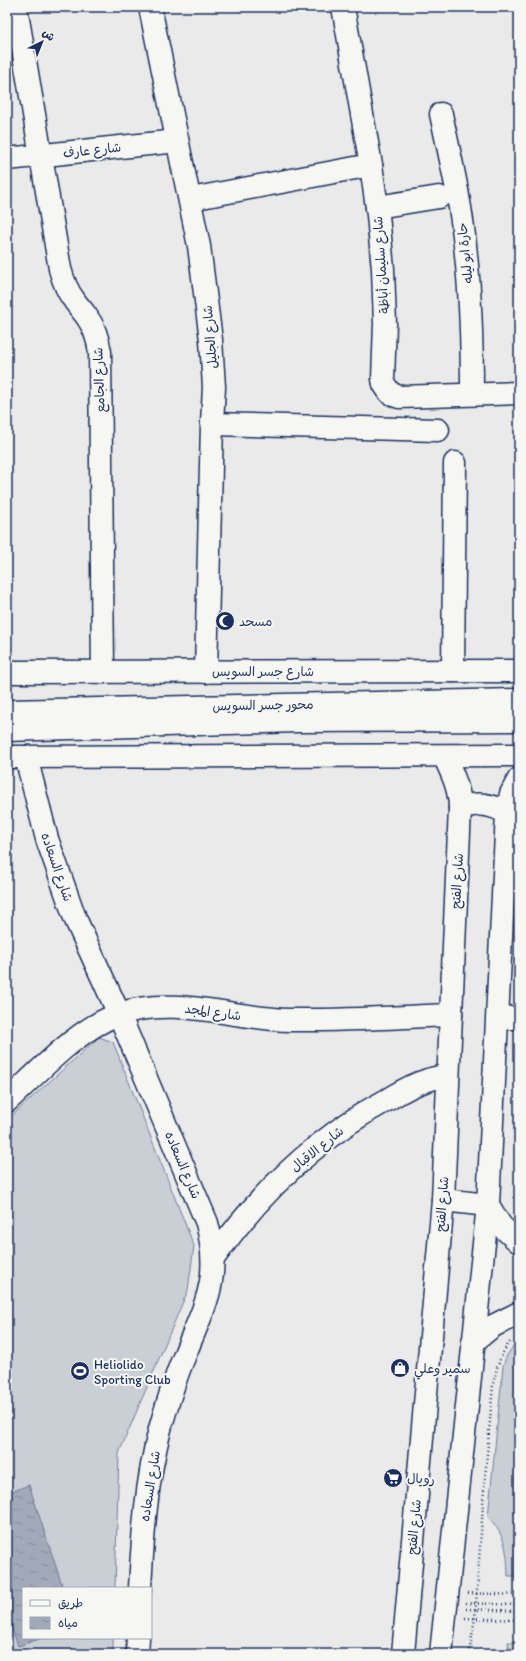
<svg xmlns="http://www.w3.org/2000/svg" width="526" height="1661" font-family="Itim,'Playpen Sans Arabic',sans-serif">
	<style>
		.garden { fill: #caced5; stroke: #727e9a }
		.water { fill: url(#water-ripples); stroke: #6c7995 }
		.lines { fill: none; stroke-linecap: round; stroke-linejoin: round }
		.street-casing { stroke: #1b2f5e; stroke-width: 25 }
		.secondary-casing { stroke: #1b2f5e; stroke-width: 25 }
		.primary-casing { stroke: #1b2f5e; stroke-width: 25 }
		.path { stroke: #1b2f5e; stroke-width: 2.5; stroke-dasharray: 1 3; stroke-linecap: butt }
		.street { stroke: #f6f6f2; stroke-width: 22 }
		.secondary { stroke: #f6f6f2; stroke-width: 22 }
		.primary { stroke: #f6f6f2; stroke-width: 22 }
		.labels { text-anchor: middle; dominant-baseline: central; stroke-width: 4; stroke-linejoin: round; paint-order: stroke }
		.street-label { font-size: 13px; fill: #1b2f5e; stroke: #f6f6f2 }
		.poi-label { font-size: 13px; fill: #1b2f5e; stroke: #f6f6f2; text-anchor: start }
	</style>
	<defs>
		<pattern id="water-ripples" width="26" height="14" patternUnits="userSpaceOnUse"><rect width="26" height="14" fill="#a2aaba"/><path d="M2 4q2-2 4 0t4 0M15 11q2-2 4 0t4 0" fill="none" stroke="#838b9a"/></pattern>
	</defs>
	<rect width="100%" height="100%" fill="#e9eae9"/>
	<filter id="ink" filterUnits="userSpaceOnUse"><feTurbulence type="fractalNoise" baseFrequency=".025" numOctaves="2"/><feDisplacementMap in="SourceGraphic" scale="8" xChannelSelector="R" yChannelSelector="G"/><feConvolveMatrix kernelMatrix="1 2 1 2 8 2 1 2 1" color-interpolation-filters="sRGB"/></filter>
	<g filter="url(#ink)">
		<g class="garden">
			<path d="M99 1037 113 1042 194 1246 188 1290 119 1453 115 1588H23V1638H113V1654H7V1120Z"/>
			<path d="M519 1338V1576H508C507 1551 506 1536 488 1517L503 1366 507 1355Z"/>
			<path d="M508 1642H519V1654H506L509 1651Z"/>
		</g>
		<path class="water" d="M29 1485 63 1588H23V1638H43L18 1646 7 1614V1493Z"/>
		<g class="lines">
			<defs>
				<g id="street">
					<path d="M16 7 60 269C63 280 67 291 74 300 78 306 83 311 87 317 95 328 98 339 100 352L103 672"/>
					<path d="M150 7 199 246 211 340 214 387 212 424 206 672"/>
					<path d="M343 7 371 165 378 215 383 269 385 324 383 379 384 384 390 393 399 397 519 393"/>
					<path d="M441 114C451 160 462 207 466 255 471 301 472 348 472 394"/>
					<path d="M7 159 177 141"/>
					<path d="M191 199 371 165"/>
					<path d="M377 207 439 197"/>
					<path d="M212 424 438 430"/>
					<path d="M453 671 455 463"/>
					<path d="M26 757 47 839 75 918 119 1014 207 1223C222 1282 204 1305 184 1357 174 1380 167 1405 160 1429 146 1483 143 1533 140 1588"/>
					<path d="M498 1018H519"/>
					<path d="M7 1101C40 1071 77 1029 119 1014 174 995 234 1019 290 1020 344 1021 398 1017 451 1015"/>
					<path d="M488 1205 501 1226 519 1242"/>
					<path d="M213 1259C259 1194 316 1138 387 1100 399 1093 411 1085 425 1081 432 1078 441 1077 448 1075"/>
					<path d="M473 1342 493 1326 519 1313"/>
					<path d="M137 1654 138 1638"/>
				</g>
				<g id="secondary">
					<path d="M460 808C478 802 491 804 507 813"/>
					<path d="M443 1200 488 1205"/>
					<path d="M403 1654 443 1200 460 808C460 789 452 773 444 756"/>
					<path d="M441 1654 488 1205 507 813 511 794 519 779"/>
				</g>
				<g id="primary">
					<path d="M7 672 519 671"/>
					<path d="M7 711 519 700"/>
					<path d="M7 730 297 721 519 720"/>
					<path d="M7 757 519 755"/>
				</g>
			</defs>
			<use href="#street" class="street-casing"/>
			<use href="#secondary" class="secondary-casing"/>
			<use href="#primary" class="primary-casing"/>
			<g class="path">
				<path d="M468 1593 519 1595"/>
				<path d="M466 1603 519 1605"/>
				<path d="M466 1609 519 1611"/>
				<path d="M465 1618 519 1620"/>
				<path d="M469 1654 475 1618 484 1490 493 1385C496 1370 500 1354 510 1342"/>
			</g>
			<use href="#street" class="street"/>
			<use href="#secondary" class="secondary"/>
			<use href="#primary" class="primary"/>
		</g>
	</g>
	<defs>
		<symbol id="mosque-disc" viewBox="-11 -11 22 22"><circle r="9.5" fill="#1b2f5e" stroke="#f6f6f2"/><path d="M3.5-4.9A6 6 0 1 0 3.5 4.9A5 5 0 1 1 3.5-4.9Z" fill="#fff"/></symbol>
		<symbol id="shop-disc" viewBox="-11 -11 22 22"><circle r="9.5" fill="#1b2f5e" stroke="#f6f6f2"/><path d="M-5-2.5h2.3a2.7 3.5 0 0 1 5.4 0H5L5.5 6h-11ZM-1.5-2.5h3a1.5 2.3 0 0 0-3 0Z" fill="#fff"/></symbol>
		<symbol id="stadium-disc" viewBox="-11 -11 22 22"><circle r="9.5" fill="#1b2f5e" stroke="#f6f6f2"/><path d="M0-5a6.5 5 0 1 0 0 10a6.5 5 0 1 0 0-10ZM-3.5-1.8h7v3.6h-7Z" fill="#fff"/></symbol>
		<symbol id="supermarket-disc" viewBox="-11 -11 22 22"><circle r="9.5" fill="#1b2f5e" stroke="#f6f6f2"/><path d="M-6-5.5h2.5l.6 2H6L4.5 2H-2.5L-4.4-4H-6ZM-1.5 3.2a1.3 1.3 0 1 0 .1 0ZM3 3.2a1.3 1.3 0 1 0 .1 0Z" fill="#fff"/></symbol>
	</defs>
	<g fill-rule="evenodd">
		<use href="#mosque-disc" x="214" y="610" width="22" height="22"/>
		<use href="#shop-disc" x="389" y="1357" width="22" height="22"/>
		<use href="#stadium-disc" x="69" y="1360" width="22" height="22"/>
		<use href="#supermarket-disc" x="382" y="1467" width="22" height="22"/>
	</g>
	<g class="labels">
		<g class="street-label">
			<text transform="translate(92 150) rotate(-6)">شارع عارف</text>
			<text transform="translate(465 253) rotate(-96)">حارة ابو ليله</text>
			<text transform="translate(381 265) rotate(-94)">شارع سليمان أباظة</text>
			<text transform="translate(210 337) rotate(-95)">شارع الجليل</text>
			<text transform="translate(99 380) rotate(-92)">شارع الجامع</text>
			<text x="263" y="671">شارع جسر السويس</text>
			<text transform="translate(263 705) rotate(-1)">محور جسر السويس</text>
			<text transform="translate(57 867) rotate(71)">شارع السعاده</text>
			<text transform="translate(457 881) rotate(-87)">شارع الفتح</text>
			<text transform="translate(213 1012) rotate(8)">شارع المجد</text>
			<text transform="translate(317 1149) rotate(-39)">شارع الاقبال</text>
			<text transform="translate(183 1165) rotate(67)">شارع السعاده</text>
			<text transform="translate(442 1204) rotate(-86)">شارع الفتح</text>
			<text transform="translate(150 1486) rotate(-81)">شارع السعاده</text>
			<text transform="translate(414 1527) rotate(-85)">شارع الفتح</text>
		</g>
		<g class="poi-label">
			<text x="239" y="621">مسحد</text>
			<text x="94" y="1364">Heliolido<tspan x="94" dy="15">Sporting Club</tspan></text>
			<text x="414" y="1368">سمير وعلي</text>
			<text x="407" y="1478">رويال</text>
		</g>
	</g>
	<rect width="526" height="1661" fill="none" stroke="#f6f6f2" stroke-width="24"/>
	<rect x="12" y="12" width="502" height="1637" fill="none" stroke="#1b2f5e" stroke-width="1.5" filter="url(#ink)"/>
	<rect x="22" y="1587" width="130" height="52" fill="#f6f6f2" stroke="#9ea6b7"/>
	<rect x="30" y="1600" width="20" height="6" fill="#f6f6f2" stroke="#9ea6b7"/>
	<text x="58" y="1607" font-size="12" fill="#1b2f5e">طريق</text>
	<rect x="30" y="1617" width="20" height="12" fill="url(#water-ripples)" stroke="#9ea6b7"/>
	<text x="58" y="1627" font-size="12" fill="#1b2f5e">مياه</text>
	<g transform="translate(42 42) rotate(43)" stroke="#f6f6f2" stroke-width="3" paint-order="stroke">
	<path d="M0-3L7 15L0 10L-7 15Z" fill="#1b2f5e"/>
	<text y="-6" font-size="11" font-weight="bold" text-anchor="middle" fill="#1b2f5e">ش</text>
	</g>
</svg>
